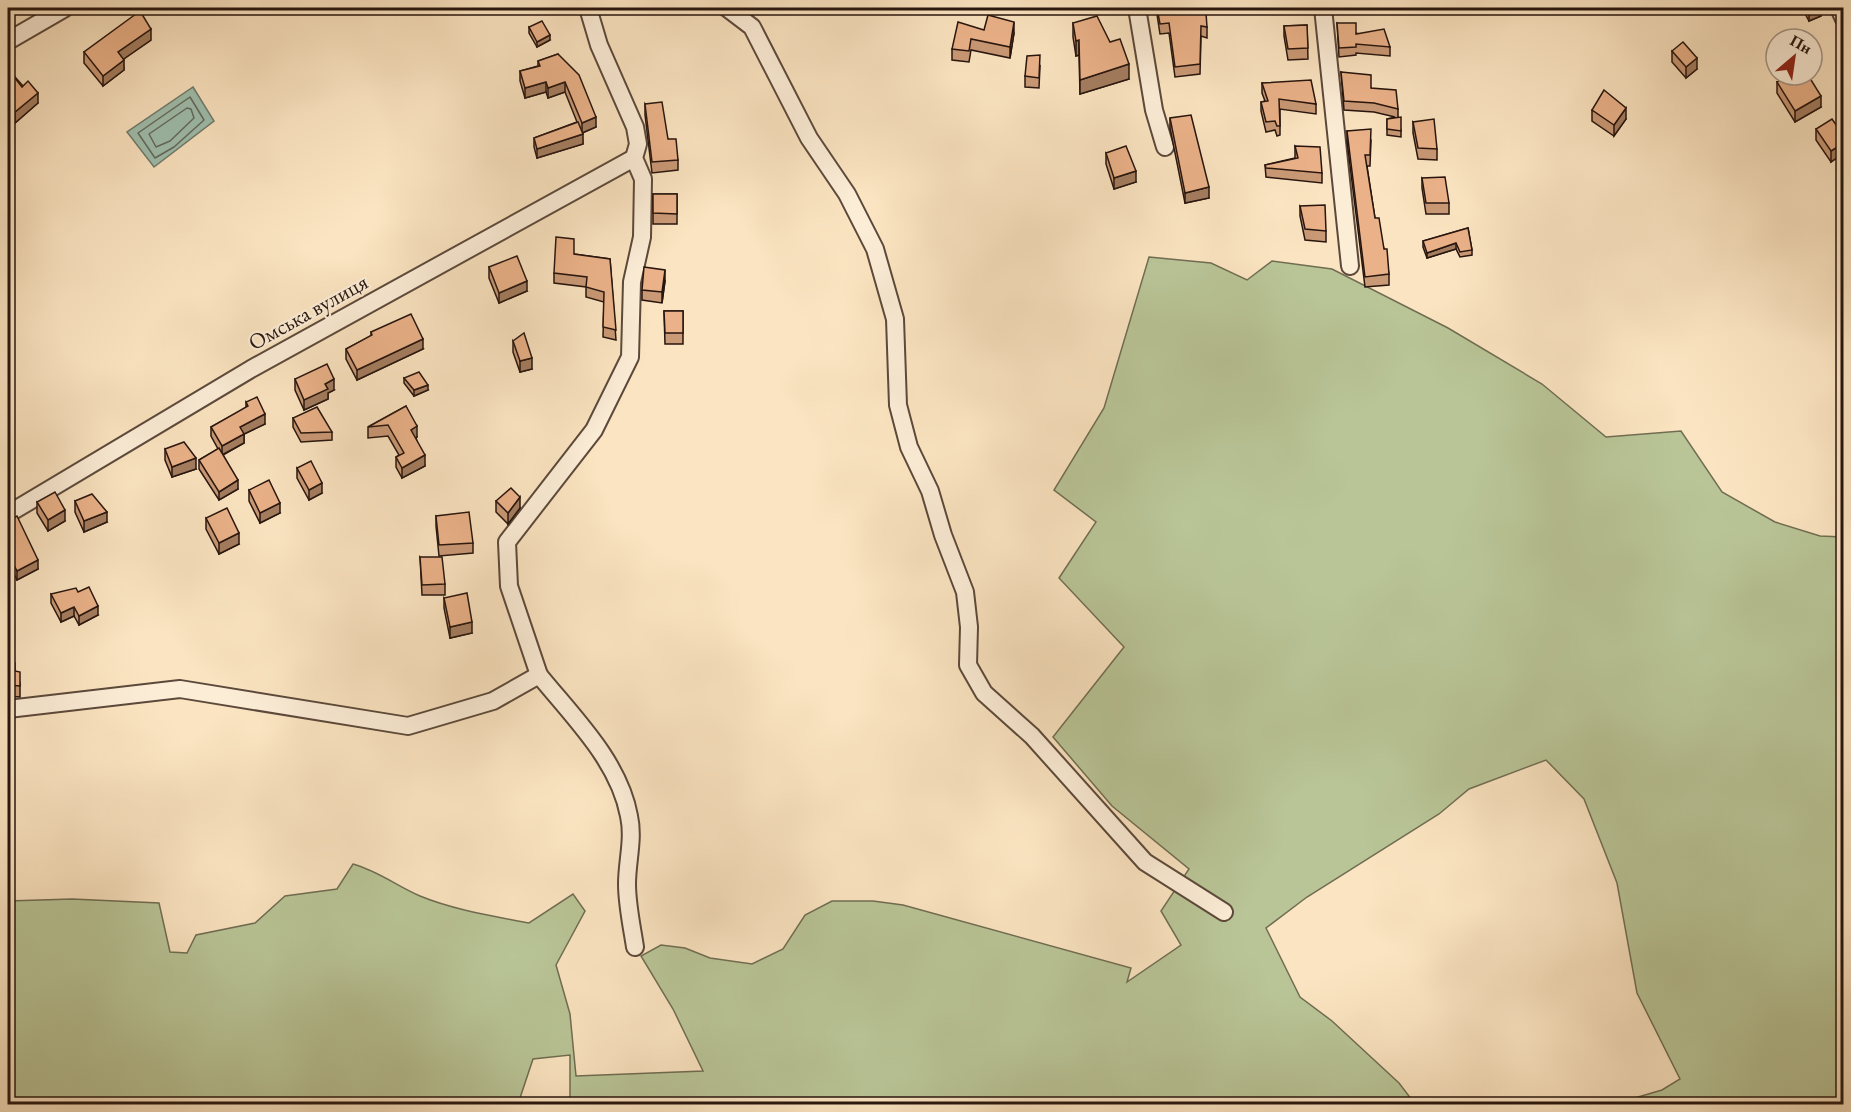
<svg xmlns="http://www.w3.org/2000/svg" width="1851" height="1112" font-family="'EB Garamond',serif">
	<style>
		.green { fill: #b9c597; stroke: #706d52; stroke-width: 1.5 }
		.water { fill: #9fbfae; stroke: #6f7b6e; stroke-width: 1.5 }
		.lines { fill: none; stroke-linecap: round; stroke-linejoin: round }
		.shore { stroke: #636a5e; stroke-width: 1.5 }
		.minor-casing { stroke: #5c493b; stroke-width: 20 }
		.minor { stroke: #fcedd7; stroke-width: 16 }
		.wall { fill: #ca9976; stroke: #27150e; stroke-width: 1.5 }
		.shaded-wall { fill: #a47d60; stroke: #27150e; stroke-width: 1.5 }
		.building { fill: #ebb289; stroke: #27150e; stroke-width: 1.5 }
		.labels { text-anchor: middle; dominant-baseline: central; stroke-width: 4.5; stroke-linejoin: round; paint-order: stroke }
		.street-label { font-size: 22px; fill: #27150e; stroke: #fcedd7 }
	</style>
	<rect width="100%" height="100%" fill="#fbe4c1"/>
	<filter id="stains"><feTurbulence type="fractalNoise" baseFrequency=".00333" numOctaves="4"/><feColorMatrix values="0 0 0 0 .2 0 0 0 0 .09 0 0 0 0 .02 0 0 0 .5 -.17"/></filter>
	<radialGradient id="worn" r=".72"><stop offset=".6" stop-color="#630" stop-opacity="0"/><stop offset="1" stop-color="#630" stop-opacity=".3"/></radialGradient>
	<path class="green" d="M1149 257 1211 263 1247 280 1272 261 1332 269 1448 328 1542 384 1606 437 1681 431 1722 492 1775 522 1820 536 1843 537V1104H1614L1662 1090 1680 1079 1637 993 1617 883 1584 799 1546 760 1469 789 1439 814 1307 897 1266 928 1300 997 1332 1021 1399 1083 1415 1104H570V1055L533 1059 518 1104H8V901L72 899 159 903 170 952 187 953 196 935 255 923 285 896 337 889 353 864C378 871 397 886 420 896 454 910 493 916 529 923L573 894 585 911 556 965 570 1014 576 1076 703 1071 673 1009 641 956 661 945 685 948 710 958 752 964 783 949 805 915 832 901H873L903 905 1131 968 1127 982 1181 945 1161 911 1189 869 1112 806 1053 737 1124 647 1059 578 1096 522 1054 490 1104 408Z"/>
	<path class="water" d="M193 87 214 121 154 167 127 132Z"/>
	<g class="lines">
		<g class="shore">
			<path d="M190 97 204 120 174 147 155 158 138 133Z"/>
			<path d="M187 108 191 109 194 118 170 141 156 147 149 134Z"/>
		</g>
		<defs>
			<g id="minor">
				<path d="M727 8 752 27 809 138 847 194 875 249 895 319 898 405 909 447 930 491 943 535 965 592 969 627 968 665 984 693 1032 736 1145 862 1224 912"/>
				<path d="M1137 8 1154 110 1165 147"/>
				<path d="M1323 8 1350 266"/>
				<path d="M1839 8 1844 19"/>
				<path d="M8 41 65 8"/>
				<path d="M8 514 251 369 634 158"/>
				<path d="M539 675C573 717 619 761 629 816 634 839 627 861 627 884 627 905 632 927 635 947"/>
				<path d="M8 709 180 689 408 726 493 701 539 675 509 586 507 542 594 430 630 357 632 282 642 237 643 179 634 158 638 144 635 127 599 45 588 8"/>
			</g>
		</defs>
		<use href="#minor" class="minor-casing"/>
		<use href="#minor" class="minor"/>
	</g>
	<g class="wall">
		<path d="M1156 8H1178L1179 13 1207 27V38L1201 36 1200 74 1175 77 1169 33 1160 34Z"/>
		<path d="M1802 8H1821V16L1809 21Z"/>
		<path d="M1073 23 1110 42 1129 79 1080 94 1079 55 1076 56 1073 37Z"/>
		<path d="M1337 23 1356 33 1390 47V56L1356 53V55L1339 57Z"/>
		<path d="M1307 25 1308 59 1288 60 1284 36V26Z"/>
		<path d="M529 27 550 40 537 47 529 33Z"/>
		<path d="M984 30 1014 33 1010 58 971 50 969 62 952 60V49Z"/>
		<path d="M151 40 123 59 124 70 103 86 84 63V52Z"/>
		<path d="M1672 51 1697 69 1686 78 1672 62Z"/>
		<path d="M558 54 596 127 582 133 583 144 537 158 534 147V138L577 122 565 92 548 98 546 92 525 98 520 81V71L538 66V61Z"/>
		<path d="M1040 66 1039 88 1025 87V76Z"/>
		<path d="M8 69 38 103 15 123 8 114Z"/>
		<path d="M1341 72 1371 88 1398 109V117L1401 131V137L1387 135V119L1395 117 1374 112 1344 110Z"/>
		<path d="M1777 82 1821 107 1795 122 1777 93Z"/>
		<path d="M1262 83 1316 104V114L1280 109V135L1277 136 1275 130 1266 132 1261 111V102L1265 101 1262 93Z"/>
		<path d="M645 104 668 139 678 160V170L652 173 645 115Z"/>
		<path d="M1592 110 1626 119 1614 136 1592 121Z"/>
		<path d="M1170 118 1209 198 1185 203 1170 128Z"/>
		<path d="M1413 122 1437 149V160L1418 159 1413 133Z"/>
		<path d="M1816 129 1844 136V155L1842 154 1831 162 1816 140Z"/>
		<path d="M1347 131 1371 140 1370 166H1367L1375 218 1384 249 1389 274V285L1365 287 1347 141Z"/>
		<path d="M1295 146 1322 173V183L1266 177 1265 165 1295 158Z"/>
		<path d="M1106 153 1136 182 1114 189 1106 164Z"/>
		<path d="M1422 178 1449 203V214H1426L1422 188Z"/>
		<rect x="653" y="194" width="24" height="30"/>
		<path d="M1300 206 1326 231V242L1305 240 1300 216Z"/>
		<path d="M1468 228 1472 250V255L1460 257 1456 249 1427 258 1423 247V241Z"/>
		<path d="M574 254 610 259 616 340 603 337 604 302 586 297V287L554 283V273Z"/>
		<path d="M489 267 527 291 499 303 489 278Z"/>
		<path d="M665 281 662 303 642 300V290Z"/>
		<path d="M664 311H683V344H665Z"/>
		<path d="M371 332 423 349 357 380 346 359V349L371 336Z"/>
		<path d="M513 341 532 369 520 372 513 352Z"/>
		<path d="M404 378 428 390 414 396 404 383Z"/>
		<path d="M295 379 334 390 328 393V399L304 410 295 390Z"/>
		<path d="M246 402 265 424 244 434V443L223 455 238 489 219 500 199 469V460L218 449 211 436V427L246 408Z"/>
		<path d="M406 406 417 437 416 438 425 466 402 478 396 467V457L399 455 388 436 368 438V427Z"/>
		<path d="M293 418 332 432V440L301 442 293 427Z"/>
		<path d="M165 449 196 469 172 477 165 460Z"/>
		<path d="M297 468 322 493 309 500 297 478Z"/>
		<path d="M249 490 280 513 260 523 249 501Z"/>
		<path d="M75 501 107 522 84 532 75 512Z"/>
		<path d="M496 501 520 508 508 524 496 512Z"/>
		<path d="M37 502 65 521 48 531 37 513Z"/>
		<path d="M436 516 473 543V553L439 556 436 526Z"/>
		<path d="M206 518 239 544 219 554 206 529Z"/>
		<path d="M8 521 38 569 17 580 8 562Z"/>
		<path d="M420 557 445 584V595H422Z"/>
		<path d="M51 594 98 615 79 625 74 616 61 622 51 603Z"/>
		<path d="M444 598 472 633 450 638 444 608Z"/>
		<path d="M8 663 15 671 20 683V697L8 696Z"/>
	</g>
	<g class="shaded-wall">
		<path d="M1815 8H1821V16L1809 21V11Z"/>
		<path d="M1014 22V33L1010 58V47Z"/>
		<path d="M151 29V40L118 63V52Z"/>
		<path d="M550 35V40L537 47V42Z"/>
		<path d="M1079 40V55L1076 56V41Z"/>
		<path d="M1697 58V69L1686 78V67Z"/>
		<path d="M124 60V70L103 86V76Z"/>
		<path d="M1129 64V79L1080 94V80Z"/>
		<path d="M546 82V92L525 98V88Z"/>
		<path d="M565 82V92L548 98V88Z"/>
		<path d="M38 93V103L15 123V112Z"/>
		<path d="M1821 96V107L1795 122V111Z"/>
		<path d="M1626 108V119L1614 136V125Z"/>
		<path d="M596 117V127L582 133V123Z"/>
		<path d="M583 134V144L537 158V149Z"/>
		<path d="M1842 144V154L1831 162V151Z"/>
		<path d="M1136 171V182L1114 189V178Z"/>
		<path d="M1209 187V198L1185 203V193Z"/>
		<path d="M1456 243V249L1427 258V253Z"/>
		<path d="M665 270V281L662 303V292Z"/>
		<path d="M527 281V291L499 303V293Z"/>
		<path d="M423 339V349L357 380V370Z"/>
		<path d="M532 358V369L520 372V361Z"/>
		<path d="M334 379V390L328 393V399L304 410V400L325 384Z"/>
		<path d="M428 385V390L414 396V390Z"/>
		<path d="M265 414V424L240 436V427Z"/>
		<path d="M417 426V437L411 440V430Z"/>
		<path d="M244 434V443L222 455V446Z"/>
		<path d="M425 455V466L402 478V468Z"/>
		<path d="M196 458V469L172 477V467Z"/>
		<path d="M238 480V489L219 500V492Z"/>
		<path d="M322 483V493L309 500V490Z"/>
		<path d="M520 497V508L508 524V513Z"/>
		<path d="M280 503V513L260 523V513Z"/>
		<path d="M65 510V521L48 531V520Z"/>
		<path d="M107 512V522L84 532V521Z"/>
		<path d="M239 533V544L219 554V543Z"/>
		<path d="M38 560V569L17 580V571Z"/>
		<path d="M98 606V615L79 625V616Z"/>
		<path d="M74 607V616L61 622V613Z"/>
		<path d="M472 622V633L450 638V627Z"/>
	</g>
	<g class="building">
		<path d="M1157 8H1178L1179 13H1206L1207 27 1201 26 1200 64 1175 67 1169 23 1160 24Z"/>
		<path d="M1807 8H1815L1809 11Z"/>
		<path d="M140 11 151 29 118 52 124 60 103 76 84 52Z"/>
		<path d="M988 15 1014 22 1010 47 971 39 969 51 952 49 958 22 984 30Z"/>
		<path d="M1097 16 1110 42 1120 39 1129 64 1080 80 1079 40 1076 41 1073 23Z"/>
		<path d="M542 21 550 35 537 42 529 27Z"/>
		<path d="M1337 23H1356V34L1384 29 1390 47 1356 44V47L1339 48Z"/>
		<path d="M1307 25 1308 48 1288 49 1284 26Z"/>
		<path d="M1683 42 1697 58 1686 67 1672 51Z"/>
		<path d="M558 54 579 75 596 117 582 123 565 82 548 88 546 82 525 88 520 71 540 66 538 61Z"/>
		<path d="M1040 55 1039 78 1025 76 1027 56Z"/>
		<path d="M8 69 22 87 28 81 38 93 15 112 8 104Z"/>
		<path d="M1341 72 1371 75V88L1396 90 1398 109 1374 103 1344 101Z"/>
		<path d="M1789 75H1808L1821 96 1795 111 1777 82Z"/>
		<path d="M1311 80 1316 104 1279 99 1280 126H1277L1275 121 1266 122 1261 102 1268 101 1262 83Z"/>
		<path d="M1604 90 1626 108 1614 125 1592 110Z"/>
		<path d="M662 102 668 139H676L678 160 652 162 645 104Z"/>
		<path d="M1191 115 1209 187 1185 193 1170 118Z"/>
		<path d="M1401 117V131L1387 129V119Z"/>
		<path d="M1434 119 1437 149 1418 148 1413 122Z"/>
		<path d="M1832 119 1844 136V145L1842 144 1831 151 1816 129Z"/>
		<path d="M578 122 583 134 537 149 534 138Z"/>
		<path d="M1371 129 1370 155H1365L1375 218H1379L1384 249H1387L1389 274 1365 277 1347 131Z"/>
		<path d="M1126 146 1136 171 1114 178 1106 153Z"/>
		<path d="M1295 146 1320 147 1322 173 1266 168 1265 165 1298 158Z"/>
		<path d="M1445 177 1449 203H1426L1422 178Z"/>
		<path d="M653 194H677V214L653 213Z"/>
		<path d="M1325 205 1326 231 1305 229 1300 206Z"/>
		<path d="M1468 228 1472 250 1460 252 1456 243 1427 253 1423 241Z"/>
		<path d="M556 237 574 239V254L610 259 616 330 603 327 604 292 586 287 587 277 554 273Z"/>
		<path d="M517 256 527 281 499 293 489 267Z"/>
		<path d="M644 267 665 270 662 292 642 290Z"/>
		<path d="M664 311H683V333H665Z"/>
		<path d="M411 314 423 339 357 370 346 349 372 335 371 332Z"/>
		<path d="M524 333 532 358 520 361 513 341Z"/>
		<path d="M327 364 334 379 325 384 328 389 304 400 295 379Z"/>
		<path d="M419 372 428 385 414 390 404 378Z"/>
		<path d="M257 397 265 414 240 427 244 434 222 446 211 427 248 406 246 402Z"/>
		<path d="M406 406 417 426 411 430 425 455 402 468 396 457 404 453 388 425 368 427Z"/>
		<path d="M317 407 332 432 301 433 293 418Z"/>
		<path d="M184 442 196 458 172 467 165 449Z"/>
		<path d="M219 448 238 480 219 492 199 460Z"/>
		<path d="M311 461 322 483 309 490 297 468Z"/>
		<path d="M269 480 280 503 260 513 249 490Z"/>
		<path d="M511 488 520 497 508 513 496 501Z"/>
		<path d="M55 492 65 510 48 520 37 502Z"/>
		<path d="M92 494 107 512 84 521 75 501Z"/>
		<path d="M227 508 239 533 219 543 206 518Z"/>
		<path d="M469 512 473 543 439 545 436 516Z"/>
		<path d="M17 516 38 560 17 571 8 553V521Z"/>
		<path d="M420 557H442L445 584 422 585Z"/>
		<path d="M89 587 98 606 79 616 74 607 61 613 51 594 76 588 78 592Z"/>
		<path d="M467 593 472 622 450 627 444 598Z"/>
		<path d="M8 663H15V671L20 672V686L8 685Z"/>
	</g>
	<g class="labels">
		<g class="street-label">
			<text transform="translate(308 312) rotate(-29)">Омська вулиця</text>
		</g>
	</g>
	<rect width="1851" height="1112" fill="none" stroke="#fbe4c1" stroke-width="30"/>
	<rect x="9" y="9" width="1833" height="1094" fill="none" stroke="#27150e" stroke-width="3"/>
	<rect x="15" y="15" width="1821" height="1082" fill="none" stroke="#27150e" stroke-width="1.5"/>
	<g transform="translate(1794 57) rotate(29)"><circle r="28" fill="#fcedd7" stroke="#a79787" stroke-width="1.5"/>
	<path d="M0-4.5L10 22L0 15L-10 22Z" fill="#8f2418"/>
	<text y="-9" font-size="16" font-weight="bold" text-anchor="middle" fill="#27150e">Пн</text>
	</g>
	<rect width="100%" height="100%" filter="url(#stains)"/>
	<rect width="100%" height="100%" fill="url(#worn)"/>
</svg>
